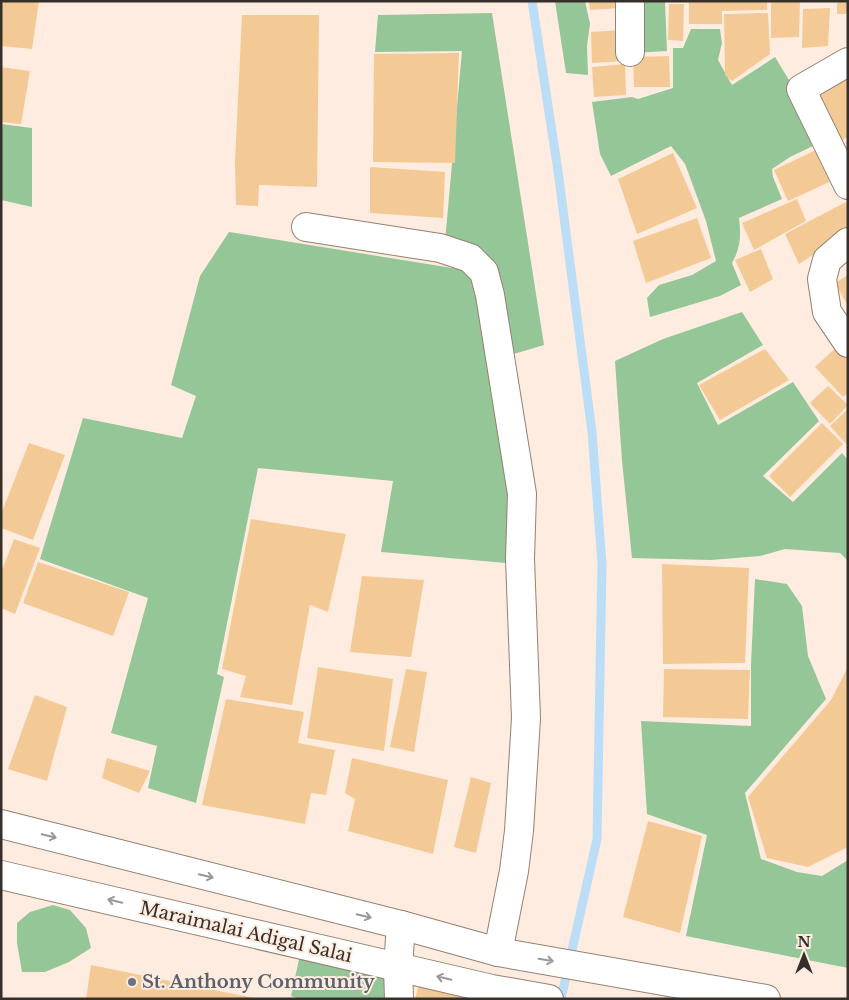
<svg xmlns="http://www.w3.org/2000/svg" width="849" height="1000" font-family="'Libre Baskerville',serif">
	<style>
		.forest { fill: #95c697 }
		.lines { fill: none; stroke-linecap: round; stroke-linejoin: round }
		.stream { stroke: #bbdef6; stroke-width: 9 }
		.building { fill: #f3ca95 }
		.minor-casing { stroke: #948172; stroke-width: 30 }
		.major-casing { stroke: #948172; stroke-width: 30 }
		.minor { stroke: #fff; stroke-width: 28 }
		.major { stroke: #fff; stroke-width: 28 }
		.oneway { stroke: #9b9794 }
		.worship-dot { fill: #6b7280; stroke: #feece0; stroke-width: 2 }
		.labels { text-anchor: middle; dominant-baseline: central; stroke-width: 4; stroke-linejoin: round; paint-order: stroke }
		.street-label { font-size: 18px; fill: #372f29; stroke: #feece0 }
		.worship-label { font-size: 18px; font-weight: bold; fill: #5b616d; stroke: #feece0; text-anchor: start }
	</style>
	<rect width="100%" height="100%" fill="#feece0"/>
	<g class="forest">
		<path d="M555 1H585L590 24 587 46 588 75 566 73Z"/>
		<path d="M634 1H684L665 2 667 51 633 53Z"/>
		<path d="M492 13 544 345 504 357 487 265 445 242 462 51 375 52 378 15Z"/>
		<path d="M691 29H720L722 43 718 60 732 85 775 57 795 90 815 145 790 157 772 169 773 177 782 199 739 218C741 235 741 247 732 263L741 285 720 296 650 317 647 298 659 285 692 275 716 261 706 221 685 164 671 146 611 176 600 154 592 102 632 97 638 99 673 88V48H683Z"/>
		<path d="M1 124 32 128V207L1 200Z"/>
		<path d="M229 232 477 272 509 488 506 563 381 552 393 481 258 468 217 674 224 677 196 803 148 788 157 746 111 733 148 598 40 559 83 418 182 438 196 396 171 385 200 276Z"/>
		<path d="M742 312 763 345 697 383 718 425 793 382 819 421 763 476 793 502 842 453 848 460V561L840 553 785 549 760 556 711 560 632 558 622 461 615 361 663 339Z"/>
		<path d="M755 579 787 584 802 606 808 656 826 699 745 793 761 859 797 872 822 876 848 860V968L686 936 707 835 647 814 641 721 751 726V664Z"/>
		<path d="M53 905 70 910 86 928 91 948 69 962 45 972H22L17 943V923L30 912Z"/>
		<path d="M300 955 387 974 389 999H299L291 996Z"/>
	</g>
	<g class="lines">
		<path class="stream" d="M532 1 558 171 592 432 602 564 597 839 561 999"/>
	</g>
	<g class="building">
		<path d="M1 1H39L32 49 1 46Z"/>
		<path d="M589 1H621V8L590 10Z"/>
		<path d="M689 1H767V10L722 11V24H689Z"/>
		<path d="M771 1H800L799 37 771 38Z"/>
		<rect x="837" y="1" width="11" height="13"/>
		<path d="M669 4H684L683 41 668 40Z"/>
		<path d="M830 8 828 46 802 48 803 9Z"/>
		<path d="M768 13 770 54 732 81 725 75 724 14Z"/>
		<path d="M242 15H319L317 187 259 185 258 206 236 205 235 162Z"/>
		<path d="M622 30 625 61 592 63 591 32Z"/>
		<path d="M459 53 455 163 373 162 374 54Z"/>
		<path d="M669 56 670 87H634L633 57Z"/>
		<path d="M625 64 626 95 594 97 592 67Z"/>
		<path d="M1 67 30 71 21 124 1 122Z"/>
		<path d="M848 71V137L833 145 806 89Z"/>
		<path d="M820 148 836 179 788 201 774 170Z"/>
		<path d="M673 153 697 208 637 234 618 179Z"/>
		<path d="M370 167 445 172 443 218 370 213Z"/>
		<path d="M797 199 806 221 754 250 742 223Z"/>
		<path d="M846 202 848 206V232L799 264 785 234Z"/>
		<path d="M697 218 711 258 646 283 633 241Z"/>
		<path d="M761 249 773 279 750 292 735 260Z"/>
		<path d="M848 275V306L835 283Z"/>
		<path d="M840 344 848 351V393L843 397 815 367Z"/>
		<path d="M765 349 789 380 720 420 699 385Z"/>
		<path d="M828 386 848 405 830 424 810 403Z"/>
		<path d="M848 409V446L830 426Z"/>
		<path d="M822 423 843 444 790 497 769 476Z"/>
		<path d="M29 443 65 455 33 540 1 528V514Z"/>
		<path d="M251 519 346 534 328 612 310 605 292 705 240 697 246 676 222 669Z"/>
		<path d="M14 539 40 548 15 614 1 608V573Z"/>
		<path d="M38 562 129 592 113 636 23 603Z"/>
		<path d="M662 564 749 568 745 663 663 664Z"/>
		<path d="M362 576 424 580 411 657 350 652Z"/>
		<path d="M318 667 393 679 384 751 307 738Z"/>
		<path d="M848 667V847L808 867 767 858 748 797 831 700Z"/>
		<path d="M406 669 427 672 414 752 390 747Z"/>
		<path d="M664 669 750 670 748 719 663 717Z"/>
		<path d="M35 695 67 707 47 781 8 769Z"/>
		<path d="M226 699 304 712 298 743 335 750 326 795 311 793 305 824 202 805Z"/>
		<path d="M107 758 150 771 139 793 102 778Z"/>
		<path d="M352 758 448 780 433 854 348 831 355 799 345 793Z"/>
		<path d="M471 777 491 783 476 853 454 847Z"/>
		<path d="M648 821 702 836 680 933 623 917Z"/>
		<path d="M91 965 254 998V999H86Z"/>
		<path d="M419 984 476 999H415Z"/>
	</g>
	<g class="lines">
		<defs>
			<g id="minor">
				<path d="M630 1V52"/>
				<path d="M848 62 801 89 848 185"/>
				<path d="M306 227 440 248 470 258 484 272 490 295 522 494 520 559 526 718 519 831 514 871 498 952"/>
				<path d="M848 242 827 260 822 279 827 312 848 343"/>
				<path d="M399 999 398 967 401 925"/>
			</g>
			<g id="major">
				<path d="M1 824 401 925 498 952 766 999"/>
				<path d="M1 875 492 989 549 999"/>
			</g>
		</defs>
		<use href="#minor" class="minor-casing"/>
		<use href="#major" class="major-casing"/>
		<use href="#minor" class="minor"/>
		<use href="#major" class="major"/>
	</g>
	<defs><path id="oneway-shaft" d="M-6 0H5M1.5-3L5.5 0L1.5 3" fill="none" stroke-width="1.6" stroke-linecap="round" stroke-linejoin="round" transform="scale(1.25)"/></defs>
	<g class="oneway">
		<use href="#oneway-shaft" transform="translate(49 836) rotate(14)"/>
		<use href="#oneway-shaft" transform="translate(206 876) rotate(14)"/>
		<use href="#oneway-shaft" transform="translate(115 901) rotate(-167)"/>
		<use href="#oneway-shaft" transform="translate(364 916) rotate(14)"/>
		<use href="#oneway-shaft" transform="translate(546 960) rotate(10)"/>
		<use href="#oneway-shaft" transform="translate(444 978) rotate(-167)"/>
	</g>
	<circle class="worship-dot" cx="132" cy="982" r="5"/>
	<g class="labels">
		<g class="street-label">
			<text transform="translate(246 932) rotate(13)">Maraimalai Adigal Salai</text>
		</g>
		<g class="worship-label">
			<text x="142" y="982">St. Anthony Community</text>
		</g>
	</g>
	<rect width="849" height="1000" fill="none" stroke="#372f29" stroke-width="5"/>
	<g transform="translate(804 955)" stroke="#feece0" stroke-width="4" paint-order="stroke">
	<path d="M0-4L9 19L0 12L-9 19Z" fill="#372f29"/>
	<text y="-8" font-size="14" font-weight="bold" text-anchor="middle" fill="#372f29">N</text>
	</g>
</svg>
